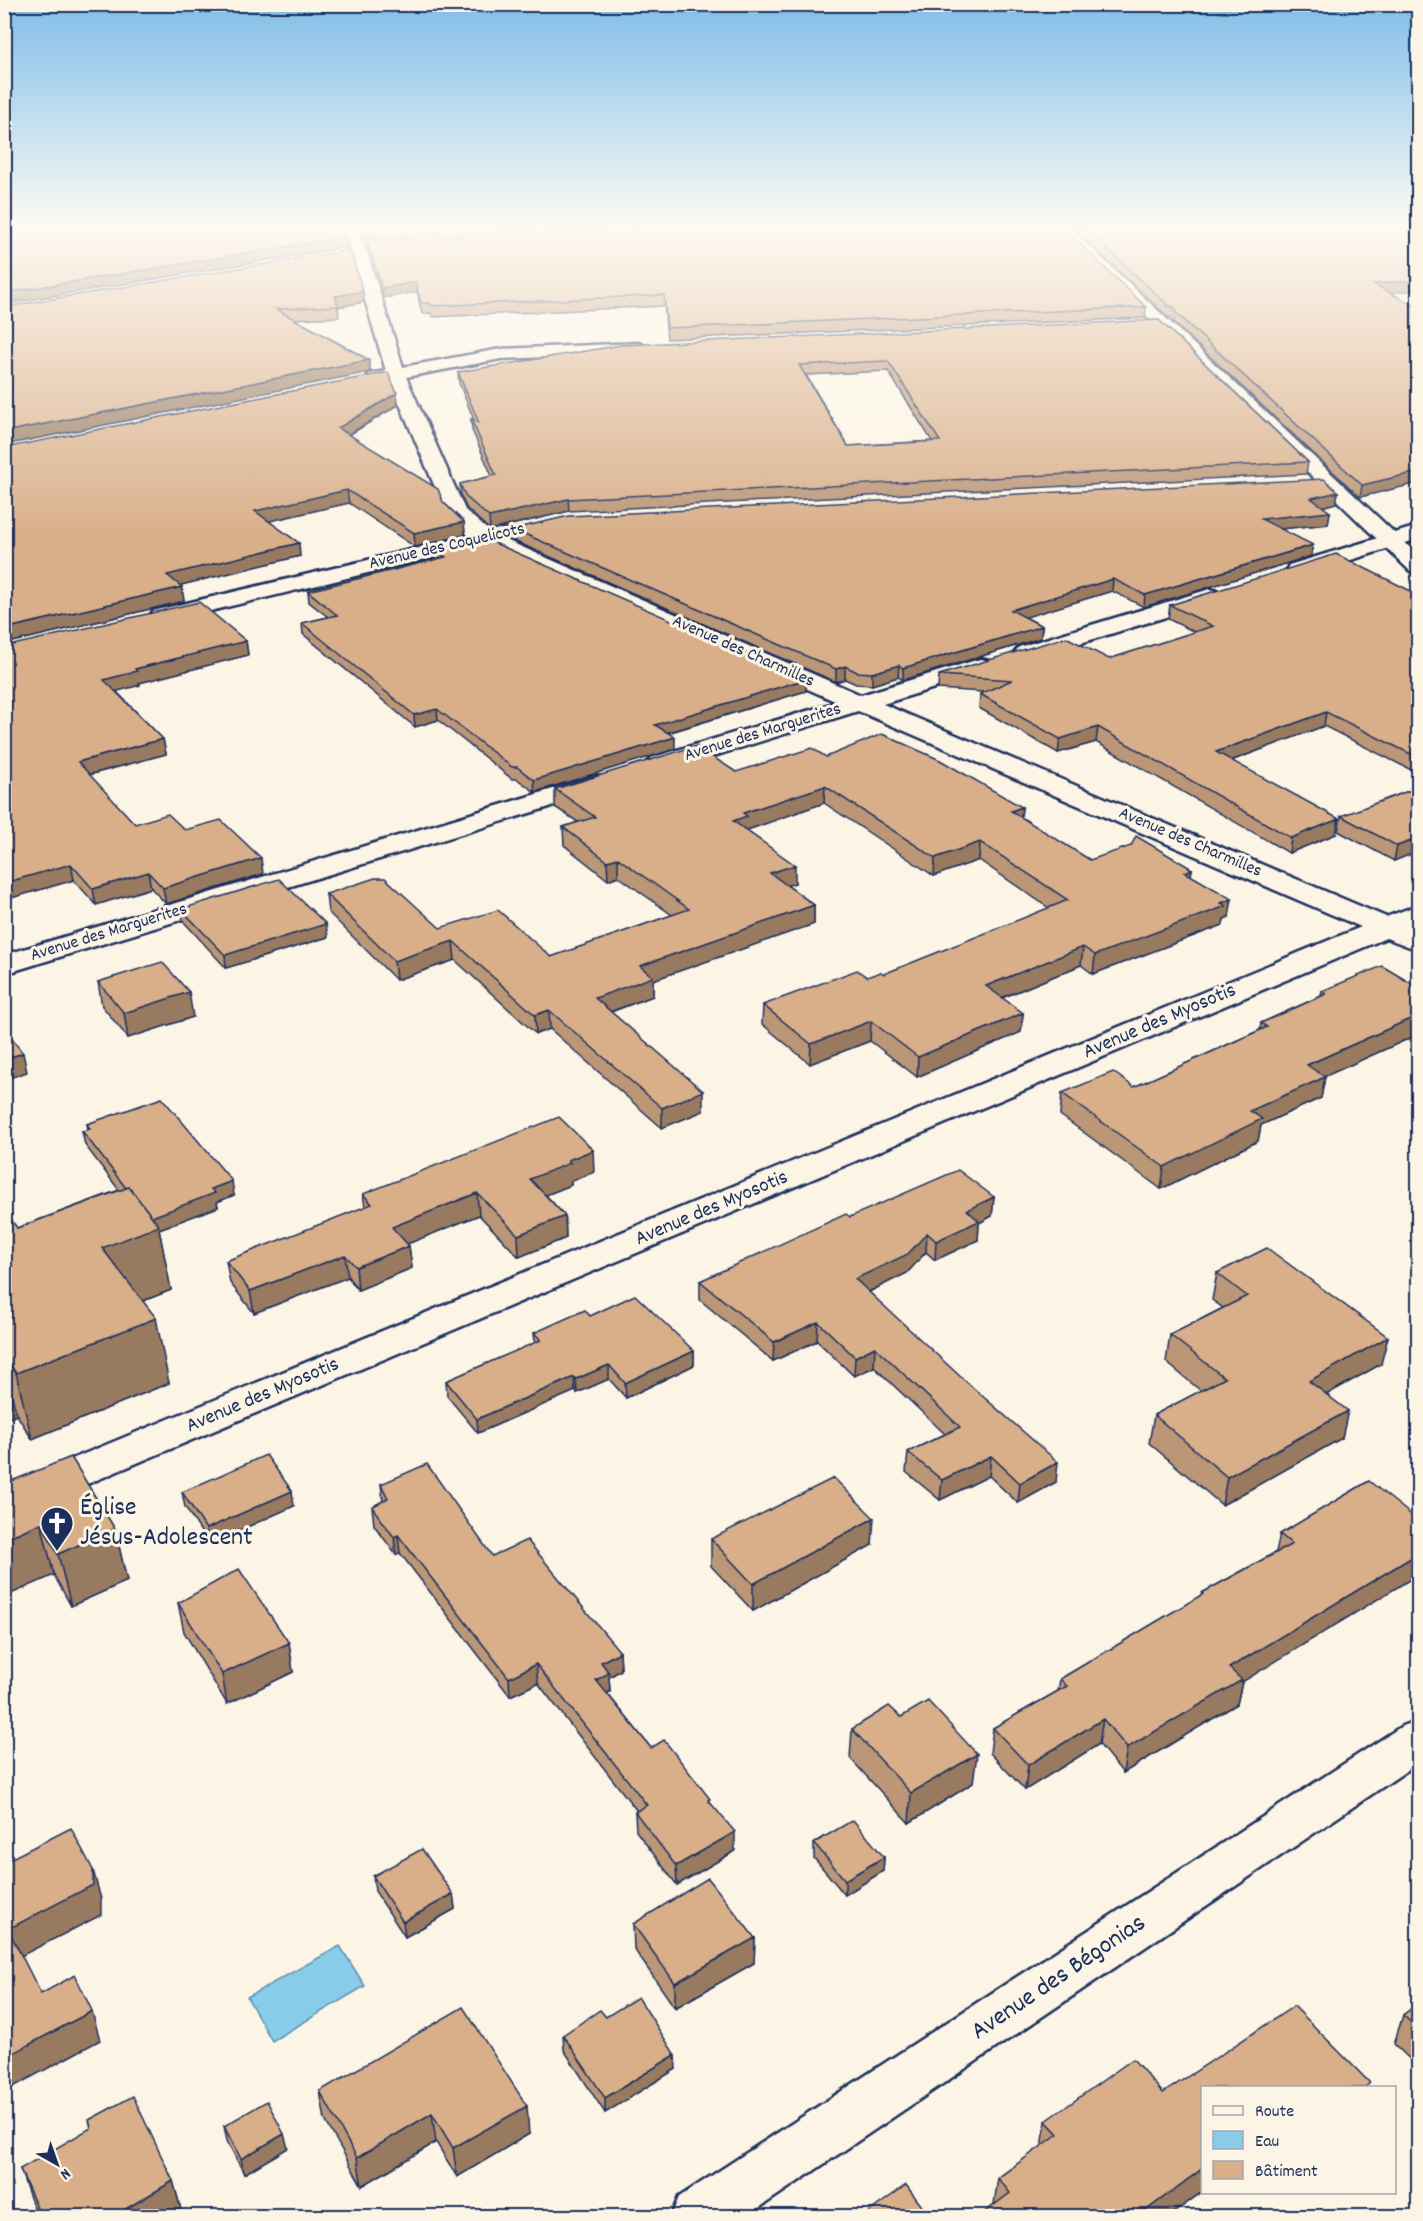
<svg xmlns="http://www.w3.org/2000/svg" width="1423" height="2221" font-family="Dekko,sans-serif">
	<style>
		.water { fill: #88cce9; stroke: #5c8db1; stroke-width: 1.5 }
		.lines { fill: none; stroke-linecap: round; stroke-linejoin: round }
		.street-casing { stroke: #1b2f5e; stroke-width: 5 }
		.secondary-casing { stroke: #1b2f5e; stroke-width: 5 }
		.street { fill: #fcf5e5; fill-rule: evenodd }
		.secondary { fill: #fcf5e5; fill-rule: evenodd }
		.wall { fill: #bb9677; stroke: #1b2f5e; stroke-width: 1.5; fill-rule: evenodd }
		.shaded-wall { fill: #987a61; stroke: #1b2f5e; stroke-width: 1.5 }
		.building { fill: #d9af8a; stroke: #1b2f5e; stroke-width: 1.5; fill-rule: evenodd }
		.labels { text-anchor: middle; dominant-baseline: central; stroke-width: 6; stroke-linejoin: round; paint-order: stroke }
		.far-street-label { font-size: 18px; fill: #1b2f5e; stroke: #fcf5e5 }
		.street-label { font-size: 21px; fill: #1b2f5e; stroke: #fcf5e5 }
		.near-poi-label { font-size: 26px; fill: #1b2f5e; stroke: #fcf5e5; text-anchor: start }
		.near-street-label { font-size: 26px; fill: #1b2f5e; stroke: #fcf5e5 }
	</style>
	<rect width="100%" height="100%" fill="#fcf5e5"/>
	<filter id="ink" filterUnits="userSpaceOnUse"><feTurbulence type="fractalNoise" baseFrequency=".0167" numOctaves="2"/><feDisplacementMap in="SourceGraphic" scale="12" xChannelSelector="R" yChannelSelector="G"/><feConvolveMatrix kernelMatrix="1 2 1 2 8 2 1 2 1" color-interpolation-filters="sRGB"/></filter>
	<g filter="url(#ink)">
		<path class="water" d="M340 1946 365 1986 272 2041 247 1997Z"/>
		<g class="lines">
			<defs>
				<g id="street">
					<path d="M341 227H355L367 252 403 367 501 349 639 343 648 348 639 353 501 359 406 377 465 510 489 531 499 529 507 530 510 535 506 540 861 695 973 661 981 659 989 661 993 666 989 671 883 704 1386 917 1418 905V924L1411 927 1418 931V950L1386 938 4 1519V1487L1361 927 858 711 669 770 660 772 651 770 647 764 651 758 837 702 483 545 161 623 153 621 150 616 153 611 469 536 446 513 390 381 375 383 366 378 369 374 386 371 351 252Z"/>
					<path d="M1418 526V539L1297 577 1289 575 1286 570 1289 565Z"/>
					<path d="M1210 589 1218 591 1221 596 1218 601 1035 657H1019L1015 652 1019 647Z"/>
					<path d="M596 776 605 778 609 784 605 790 4 974V955Z"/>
					<path d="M1418 1720V1763L747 2216H671L679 2197 1402 1726Z"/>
				</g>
				<path id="secondary" d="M1054 227H1069L1418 555V572L1410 571Z"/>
			</defs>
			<use href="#street" class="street-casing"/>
			<use href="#secondary" class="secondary-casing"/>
			<use href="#street" class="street"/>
			<use href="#secondary" class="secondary"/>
		</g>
		<g class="wall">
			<path d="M356 227H655L362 237Z"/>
			<path d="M1071 227H1419L1390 293 1419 308V486L1414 484 1360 497 1175 324 1173 318 1168 317Z"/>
			<path d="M367 240 1146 307 1145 318 667 339 664 306 433 317 431 313 422 314 417 292 383 298 368 250Z"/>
			<path d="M363 291 364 302 338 307 339 317 294 319 369 360 370 372 4 307Z"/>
			<path d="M1159 320 1308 462 1306 474 569 511 490 530 467 509 461 496 460 484 492 476 472 430 471 419 474 420 459 383 458 372ZM888 371 932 441 848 446 806 375Z"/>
			<path d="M398 405 349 435 443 502 464 522 465 535 415 547 349 503 269 521 300 556 180 585 184 601 4 644V448Z"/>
			<path d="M1338 492 1336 503 1322 507 1330 512 1328 524 1280 529 1311 556 1144 607 1112 591 1025 617 1042 626 1041 638 903 680 898 677 872 685 856 684 845 679 836 682 514 541 513 529Z"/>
			<path d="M434 549 806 679V691L668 733 675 749 535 792 517 779H512L438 720 415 727 303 634 302 623 328 617 309 602 308 591 435 560Z"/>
			<path d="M1419 595V774L1324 726 1231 761 1336 834 1289 853 1096 742 1058 753 979 708 980 694 984 692 938 689 939 675 1109 659 1195 632 1168 619 1170 605Z"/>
			<path d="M246 641 248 655 139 683 140 685 116 691 163 739 166 754 89 775 135 824 185 830 263 874 166 904 151 888 96 905 74 880 11 898 4 888V647Z"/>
			<path d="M826 757 1022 807 1021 818 1090 860 1192 869 1191 876 1229 917 1224 919 1223 925 1093 974 1081 965 1002 998 1023 1013 1021 1032 917 1077 870 1041 810 1064 762 1024 763 1005 867 977 884 974 1049 908 979 860 934 876 824 803 747 830 795 883 787 885 814 905V924L653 980V996L611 1012 703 1111 662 1128 550 1029 536 1034 455 960 396 980 328 912 326 894 440 928 551 957 672 915 618 876 608 880 564 845 563 827 578 822 555 807V789L736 772Z"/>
			<path d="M1419 787 1394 861 1338 831 1341 816Z"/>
			<path d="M181 909 328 937 226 968 183 921Z"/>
			<path d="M98 982 193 1017 128 1038 102 1006Z"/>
			<path d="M1419 988V1034L1325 1076 1321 1098 1261 1125 1258 1141 1161 1189 1060 1115 1062 1093 1134 1087 1260 1030 1261 1023 1321 996 1322 991Z"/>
			<path d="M87 1124 234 1195 217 1202 218 1207 159 1229 171 1290 143 1301 169 1383 32 1439 17 1415 4 1420V1212L17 1228 119 1190 85 1145 82 1131 88 1130Z"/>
			<path d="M594 1172 571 1181V1185L546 1195 565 1216 566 1238 519 1257 479 1215 407 1244 409 1246 412 1268 358 1290 348 1277 254 1313 230 1283 226 1261 365 1207 363 1194Z"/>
			<path d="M994 1197 992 1216 979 1223 978 1240 935 1260 926 1252 907 1273 869 1292 1056 1482 1018 1503 989 1476 940 1500 906 1472 908 1452 945 1434 874 1367 854 1376 817 1341 773 1361 700 1300V1281L850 1217Z"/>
			<path d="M1217 1273 1381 1364 1327 1394 1342 1438 1222 1505 1149 1443 1154 1415 1201 1391 1166 1362 1170 1335 1223 1308 1212 1300Z"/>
			<path d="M590 1316 694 1351V1365L626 1398 609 1379 577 1393 575 1391 478 1433 447 1396 446 1381 535 1343 534 1333Z"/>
			<path d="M1369 1481 1242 1682 1237 1704 1123 1773 1099 1744 1025 1790 990 1753 993 1728 1058 1691 1060 1679 1201 1596 1202 1593 1276 1552 1280 1534Z"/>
			<path d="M4 1484 115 1529 127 1581 71 1606Z"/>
			<path d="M381 1484 492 1556 620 1652 621 1670 609 1677 610 1692 607 1693 651 1748 710 1803 735 1851 677 1885 636 1831 635 1812 637 1811 538 1683 510 1696 400 1553 396 1555 374 1525 372 1507 383 1501Z"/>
			<path d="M182 1492 294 1506 209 1544 185 1507Z"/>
			<path d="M711 1539 872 1545 753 1611 711 1566Z"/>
			<path d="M178 1603 289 1643 293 1672 227 1704 184 1632Z"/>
			<path d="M901 1717 973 1783 909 1823 850 1758 852 1729Z"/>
			<path d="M814 1843 884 1857 883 1871 845 1895 814 1858Z"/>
			<path d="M373 1876 453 1894 455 1909 405 1937 375 1891Z"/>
			<path d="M633 1924 755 1938 754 1963 675 2008 634 1949Z"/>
			<path d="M1419 1969V1984L1415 1980Z"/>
			<path d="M1419 2003V2068L1394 2044 1403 2015Z"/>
			<path d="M606 2017 676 2069 605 2113 564 2050 563 2035Z"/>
			<path d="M1203 2088V2191L1168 2217 994 2204 998 2178 1042 2146 1046 2121 1163 2093Z"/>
			<path d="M320 2091 529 2134 457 2177 436 2142 362 2186 325 2120Z"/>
			<path d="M224 2126 288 2148 244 2174 227 2141Z"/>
			<path d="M20 2169 173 2181 181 2210 169 2217H38L30 2198Z"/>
		</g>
		<g class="shaded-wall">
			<path d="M346 237 347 247 4 304V293Z"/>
			<path d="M1419 280V290L1371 295 1373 284Z"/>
			<path d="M416 282 417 292 383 298 382 288Z"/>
			<path d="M363 291 364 302 338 307 335 296Z"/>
			<path d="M369 360 370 372 4 445V432Z"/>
			<path d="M397 393 398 405 339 440 338 428Z"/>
			<path d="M1417 472 1414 484 1360 497 1362 485Z"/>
			<path d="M347 490 349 503 257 524 255 511Z"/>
			<path d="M1338 492 1336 503 1309 510 1311 498Z"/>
			<path d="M568 499 569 511 490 530 489 517Z"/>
			<path d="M1330 512 1328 524 1260 531 1261 519Z"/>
			<path d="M464 522 465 535 415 547 414 533Z"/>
			<path d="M299 543 300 556 169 588 167 575Z"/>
			<path d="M1313 545 1311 556 1144 607 1145 595Z"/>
			<path d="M1113 579 1112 591 1010 622 1011 610Z"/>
			<path d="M182 587 184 601 4 644V629Z"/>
			<path d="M1042 626 1041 638 903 680V668Z"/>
			<path d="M246 641 248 655 139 683 140 685 107 694 104 680 135 669Z"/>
			<path d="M899 665 898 677 872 685V673Z"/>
			<path d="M845 666V679L836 682V669Z"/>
			<path d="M806 679V691L656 736 655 725Z"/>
			<path d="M437 709 438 720 415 727 414 715Z"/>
			<path d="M1326 712 1324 726 1214 767 1216 752Z"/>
			<path d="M1098 727 1096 742 1058 753 1060 739Z"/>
			<path d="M675 737V749L535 792 534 780Z"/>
			<path d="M163 739 166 754 80 777 78 762Z"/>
			<path d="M825 786 824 803 747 830V834L733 821 743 813Z"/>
			<path d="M1022 807 1020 825 1011 811Z"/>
			<path d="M1339 819 1336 834 1289 853 1291 838Z"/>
			<path d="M1419 838V851L1394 861 1397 846Z"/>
			<path d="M980 842 979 860 934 876 935 858Z"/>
			<path d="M261 858 263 874 166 904 163 888Z"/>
			<path d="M618 858V876L608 880 607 861Z"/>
			<path d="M71 864 74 880 11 898 8 882Z"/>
			<path d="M795 865V883L770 891V873Z"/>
			<path d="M1192 869 1189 888 1185 872Z"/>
			<path d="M148 872 151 888 96 905 93 889Z"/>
			<path d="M1232 899 1229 917 1224 919 1223 925 1093 974 1095 955Z"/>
			<path d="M814 905V924L653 980V996L596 1017 595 998 640 966Z"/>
			<path d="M326 924 328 937 226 968 225 955Z"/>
			<path d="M453 941 455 960 396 980 394 961Z"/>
			<path d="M1083 947 1081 965 984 1005 986 986Z"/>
			<path d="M189 992 193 1017 128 1038 124 1013Z"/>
			<path d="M549 1010 550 1029 536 1034 535 1015Z"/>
			<path d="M1023 1013 1021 1032 917 1077 918 1057Z"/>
			<path d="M1419 1015V1034L1308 1084 1325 1077 1321 1098 1261 1125 1258 1141 1161 1189 1164 1167 1250 1111 1307 1065Z"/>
			<path d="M871 1021 870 1041 810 1064 811 1044Z"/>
			<path d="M23 1053 27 1072 4 1080V1059Z"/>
			<path d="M703 1091V1111L662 1128V1108Z"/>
			<path d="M593 1150 594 1172 571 1181V1185L531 1201 530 1179 568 1160Z"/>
			<path d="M232 1181 234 1195 217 1202 218 1207 159 1229 171 1290 115 1312 102 1248 149 1218 211 1189Z"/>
			<path d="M477 1193 479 1215 395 1249 392 1227Z"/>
			<path d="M994 1197 992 1216 979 1223 978 1240 935 1260 936 1241 967 1210Z"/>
			<path d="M565 1216 566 1238 519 1257 518 1235Z"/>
			<path d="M927 1233 926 1252 907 1273 854 1299 855 1279Z"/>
			<path d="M409 1246 412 1268 358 1290 356 1267Z"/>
			<path d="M345 1255 348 1277 254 1313 250 1291Z"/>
			<path d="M156 1318 169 1383 32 1439 16 1373Z"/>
			<path d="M818 1322 817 1341 773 1361 774 1342Z"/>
			<path d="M1388 1337 1381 1364 1303 1408 1309 1381Z"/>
			<path d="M875 1347 874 1367 854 1376 855 1357Z"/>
			<path d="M694 1351V1365L626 1398 625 1383Z"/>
			<path d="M609 1365V1379L577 1393 576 1379Z"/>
			<path d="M4 1366 17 1415 4 1420Z"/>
			<path d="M574 1377 575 1391 478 1433 477 1419Z"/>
			<path d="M1348 1411 1342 1438 1222 1505 1227 1477Z"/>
			<path d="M991 1456 989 1476 940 1500 942 1480Z"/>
			<path d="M1058 1462 1056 1482 1018 1503 1020 1483Z"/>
			<path d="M292 1491 294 1506 209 1544 206 1529Z"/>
			<path d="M874 1518 872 1545 753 1611V1584Z"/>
			<path d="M41 1523 54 1575 4 1597V1539Z"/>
			<path d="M115 1529 127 1581 71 1606 58 1554Z"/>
			<path d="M398 1535 400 1553 396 1555 394 1537Z"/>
			<path d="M1419 1553V1574L1242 1682 1237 1704 1123 1773 1127 1748 1229 1668Z"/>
			<path d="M289 1643 293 1672 227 1704 222 1674Z"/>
			<path d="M620 1652 621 1670 609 1677 610 1692 596 1698V1680L601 1662Z"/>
			<path d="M536 1664 538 1683 510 1696 509 1678Z"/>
			<path d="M1103 1719 1099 1744 1025 1790 1028 1765Z"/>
			<path d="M977 1754 973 1783 909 1823 911 1793Z"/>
			<path d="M735 1832V1851L677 1885 676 1866Z"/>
			<path d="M884 1857 883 1871 845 1895V1880Z"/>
			<path d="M93 1870 101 1899V1915L17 1958 8 1929Z"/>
			<path d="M453 1894 455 1909 405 1937 403 1922Z"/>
			<path d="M755 1938 754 1963 675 2008V1983Z"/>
			<path d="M92 2011 100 2040 4 2092V2058Z"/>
			<path d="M675 2055 676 2069 605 2113V2098Z"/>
			<path d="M527 2106 529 2134 457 2177 453 2148Z"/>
			<path d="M432 2113 436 2142 362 2186 357 2158Z"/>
			<path d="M284 2134 288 2148 244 2174 241 2159Z"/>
			<path d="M1203 2168V2191L1168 2217H1137Z"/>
			<path d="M173 2181 181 2210 169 2217H112Z"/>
		</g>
		<g class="building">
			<path d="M4 227H342L346 237 4 293Z"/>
			<path d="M728 227H1062L1146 307 667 328 664 295 432 306 430 303H421L416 282 382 288 367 240Z"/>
			<path d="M1083 227H1419V280L1373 284 1419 308V473L1417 472 1362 485 1176 313 1174 307 1169 306Z"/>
			<path d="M350 250 363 291 335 296 338 306 276 309 369 360 4 432V307Z"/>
			<path d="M1159 320 1308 462 568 499 489 517 466 497 460 484 496 475 471 419 479 423 458 372 622 345ZM888 361 940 441 848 446 799 365Z"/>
			<path d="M388 372 397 393 338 428 438 489 443 502 464 522 414 533 347 490 255 511 299 543 167 575 182 587 4 629V448Z"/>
			<path d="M1324 479 1338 492 1311 498 1330 512 1261 519 1313 545 1145 595 1113 579 1011 610 1042 626 903 668 899 665 872 673 857 672 845 666 836 669 513 529 569 516Z"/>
			<path d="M483 538 806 679 655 725 675 737 534 780 517 767H512L437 709 414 715 302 623 337 615 308 591 446 557 434 549Z"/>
			<path d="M1336 554 1419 595V758L1326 712 1216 752 1339 819 1291 838 1098 727 1060 739 980 694 1012 680 939 675 1066 637 1109 659 1213 626 1170 605Z"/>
			<path d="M199 602 246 641 135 669 137 671 104 680 163 739 78 762 135 824 168 814 185 830 221 820 261 858 163 888 148 872 93 889 71 864 8 882 4 877V647Z"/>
			<path d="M882 734 940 760 1022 807 1011 811 1090 860 1131 846 1136 836 1192 869 1185 872 1232 899 1221 903 1226 906 1095 955 1083 947 986 986 1023 1013 918 1057 871 1021 811 1044 763 1005 857 970 867 977 881 972 884 974 1068 900 980 842 935 858 825 786 743 813 747 816 733 821 795 865 770 873 814 905 640 966 653 977 595 998 703 1091 662 1108 549 1010 535 1015 453 941 394 961 326 894 375 878H385L440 928 498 910 551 957 689 909 618 858 607 861 563 827 595 817 555 789 696 746 736 772 812 748 826 757Z"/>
			<path d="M1419 787V838L1397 846 1341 816Z"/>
			<path d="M279 879 326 924 225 955 181 909Z"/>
			<path d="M162 962 189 992 124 1013 98 982Z"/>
			<path d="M1382 966 1419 988V1015L1307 1065 1325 1077 1250 1111 1262 1119 1164 1167 1062 1093 1113 1072 1134 1087 1267 1027 1261 1023 1326 994 1322 991Z"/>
			<path d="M4 1029 23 1053 4 1059Z"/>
			<path d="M162 1098 232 1181 211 1189 215 1193 152 1217 129 1187 126 1188 82 1131 90 1129 87 1124Z"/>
			<path d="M559 1117 593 1150 568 1160 570 1163 530 1179 565 1216 518 1235 477 1193 392 1227 409 1246 356 1267 345 1255 250 1291 226 1261 372 1204 363 1194Z"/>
			<path d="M958 1170 994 1197 967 1210 979 1221 936 1241 927 1233 908 1254 855 1279 963 1379 1058 1462 1020 1483 991 1456 942 1480 908 1452 960 1427 875 1347 855 1357 818 1322 774 1342 700 1281 846 1214 850 1217Z"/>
			<path d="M129 1187 159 1226 102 1248 156 1318 16 1373 4 1356V1212H6L17 1228Z"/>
			<path d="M1267 1248 1388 1337 1309 1381 1348 1411 1227 1477 1154 1415 1225 1378 1170 1335 1247 1296 1217 1273Z"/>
			<path d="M635 1295 694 1351 625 1383 609 1365 576 1379 574 1377 477 1419 446 1381 541 1340 534 1333 585 1310 590 1316Z"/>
			<path d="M266 1455 292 1491 206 1529 182 1492Z"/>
			<path d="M71 1457 115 1529 58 1554 41 1523 4 1539V1484Z"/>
			<path d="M427 1464 492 1556 527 1540 620 1652 601 1662 609 1673 596 1680 651 1748 664 1740 710 1799 708 1800 735 1832 676 1866 635 1812 647 1805 536 1664 509 1678 398 1535 394 1537 372 1507 388 1498 381 1484Z"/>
			<path d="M834 1478 874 1518 753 1584 711 1539Z"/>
			<path d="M1369 1481 1419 1521V1553L1229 1668 1242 1680 1127 1748 1103 1719 1028 1765 993 1728 1067 1686 1060 1679 1203 1594 1202 1593 1292 1544 1280 1534Z"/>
			<path d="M239 1569 289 1643 222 1674 178 1603Z"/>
			<path d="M928 1701 977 1754 911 1793 852 1729 889 1706 901 1717Z"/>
			<path d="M853 1820 884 1857 845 1880 814 1843Z"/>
			<path d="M71 1828 93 1870V1885L8 1929 41 1994 75 1975 92 2011 4 2058V1862Z"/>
			<path d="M422 1849 453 1894 403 1922 373 1876Z"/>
			<path d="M708 1878 755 1938 675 1983 633 1924Z"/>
			<path d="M638 1997 675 2055 605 2098 563 2035 600 2010 606 2017Z"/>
			<path d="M1419 2003V2030L1403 2015Z"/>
			<path d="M1294 2006 1370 2083 1364 2088H1203V2168L1137 2217H978L1010 2193 998 2178 1058 2134 1046 2121 1133 2059 1163 2093Z"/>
			<path d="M463 2007 527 2106 453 2148 432 2113 357 2158 320 2091Z"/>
			<path d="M133 2096 173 2181 112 2217H41L20 2169 91 2128 89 2120Z"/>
			<path d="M267 2101 284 2134 241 2159 224 2126Z"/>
			<path d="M906 2185 930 2217H862Z"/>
		</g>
	</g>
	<linearGradient id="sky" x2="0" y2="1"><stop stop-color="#81bee8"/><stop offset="0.42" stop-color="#fefaf3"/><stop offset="1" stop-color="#fefaf3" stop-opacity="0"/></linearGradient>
	<rect width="1423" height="537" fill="url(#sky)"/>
	<defs>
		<symbol id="church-pin" viewBox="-11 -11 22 30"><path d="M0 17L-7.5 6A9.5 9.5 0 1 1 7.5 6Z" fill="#1b2f5e" stroke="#fcf5e5"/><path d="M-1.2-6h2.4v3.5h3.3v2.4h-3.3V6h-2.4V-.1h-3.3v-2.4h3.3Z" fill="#fff"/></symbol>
	</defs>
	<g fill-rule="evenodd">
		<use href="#church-pin" x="38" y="1504" width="38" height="52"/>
	</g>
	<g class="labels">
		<g class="far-street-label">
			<text transform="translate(447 547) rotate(-13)">Avenue des Coquelicots</text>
			<text transform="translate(743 652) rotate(24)">Avenue des Charmilles</text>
			<text transform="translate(763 733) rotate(-17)">Avenue des Marguerites</text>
			<text transform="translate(1190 843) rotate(23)">Avenue des Charmilles</text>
			<text transform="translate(109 933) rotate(-17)">Avenue des Marguerites</text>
		</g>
		<g class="street-label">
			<text transform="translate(1160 1022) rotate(-23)">Avenue des Myosotis</text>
			<text transform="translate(712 1209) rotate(-23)">Avenue des Myosotis</text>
			<text transform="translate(263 1396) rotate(-23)">Avenue des Myosotis</text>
		</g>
		<g class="near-poi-label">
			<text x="80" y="1508">Église<tspan x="80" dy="30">Jésus-Adolescent</tspan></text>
		</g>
		<g class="near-street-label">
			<text transform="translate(1059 1978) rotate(-34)">Avenue des Bégonias</text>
		</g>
	</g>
	<rect width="1423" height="2221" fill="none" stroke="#fcf5e5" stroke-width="24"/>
	<rect x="12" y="12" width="1399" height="2197" fill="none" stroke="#1b2f5e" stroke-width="2" filter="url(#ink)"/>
	<rect x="1201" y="2086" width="195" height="108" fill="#fcf5e5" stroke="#a2a6af" stroke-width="1.5"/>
	<rect x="1213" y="2106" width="30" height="9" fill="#fcf5e5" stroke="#a2a6af" stroke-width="1.5"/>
	<text x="1255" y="2116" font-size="18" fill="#1b2f5e">Route</text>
	<rect x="1213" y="2131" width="30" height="18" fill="#88cce9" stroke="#a2a6af" stroke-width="1.5"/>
	<text x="1255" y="2146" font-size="18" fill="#1b2f5e">Eau</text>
	<rect x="1213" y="2161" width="30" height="18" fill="#d9af8a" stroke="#a2a6af" stroke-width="1.5"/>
	<text x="1255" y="2176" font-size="18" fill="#1b2f5e">Bâtiment</text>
	<g transform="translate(57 2164) rotate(140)" stroke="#fcf5e5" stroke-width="4.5" paint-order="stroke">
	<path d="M0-4.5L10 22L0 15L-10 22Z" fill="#1b2f5e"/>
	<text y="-9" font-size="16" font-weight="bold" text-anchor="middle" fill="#1b2f5e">N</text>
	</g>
</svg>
